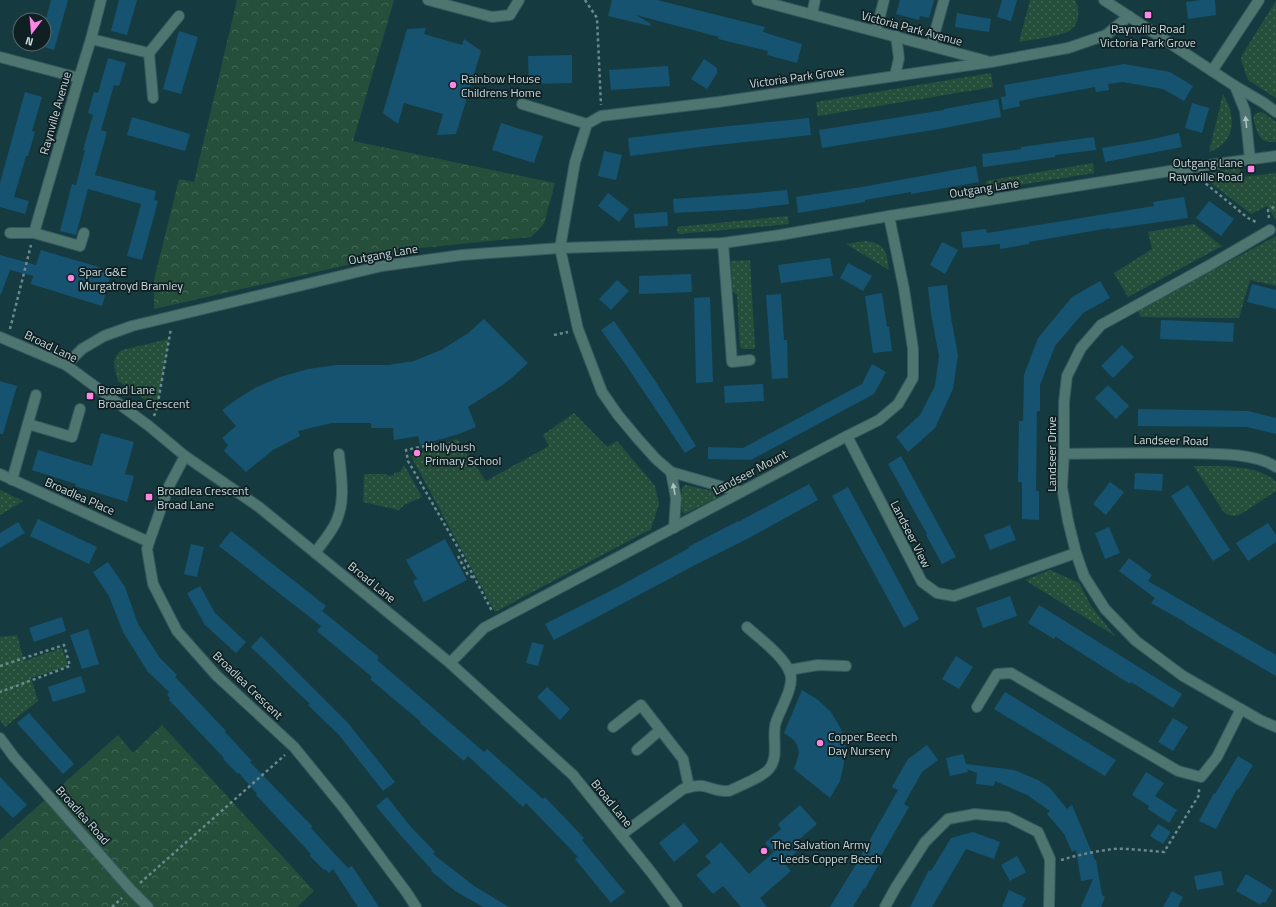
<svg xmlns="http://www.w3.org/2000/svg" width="1276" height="907" font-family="'Titillium Web',sans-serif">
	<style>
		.grass { fill: url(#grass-dots) }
		.forest { fill: url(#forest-crowns) }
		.building { fill: #155371 }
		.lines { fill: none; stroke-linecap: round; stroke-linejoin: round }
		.minor-casing { stroke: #35585d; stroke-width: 12 }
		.path { stroke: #6c898e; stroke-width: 2.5; stroke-dasharray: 3 3; stroke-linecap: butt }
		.minor { stroke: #4e756f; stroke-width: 10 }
		.oneway { fill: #a9c2c2 }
		.poi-dot { fill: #fb86e4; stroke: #101f22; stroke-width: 1.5 }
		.labels { text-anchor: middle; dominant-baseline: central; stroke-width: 3.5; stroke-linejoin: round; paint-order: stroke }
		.street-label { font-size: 12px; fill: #c7dbde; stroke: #101f22 }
		.poi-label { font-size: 12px; fill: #c7dbde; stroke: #101f22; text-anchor: start }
	</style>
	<defs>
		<pattern id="grass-dots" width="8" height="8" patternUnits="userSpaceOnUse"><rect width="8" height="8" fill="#254f3a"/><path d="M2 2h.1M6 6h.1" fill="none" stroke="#436856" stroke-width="1.8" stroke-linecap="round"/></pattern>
		<pattern id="forest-crowns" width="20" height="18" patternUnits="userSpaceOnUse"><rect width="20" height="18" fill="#254f3a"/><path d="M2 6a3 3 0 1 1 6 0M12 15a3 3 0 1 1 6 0" fill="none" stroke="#436856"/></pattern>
	</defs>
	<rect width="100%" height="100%" fill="#153b41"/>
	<g class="grass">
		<path d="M1030 0H1075C1081 10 1079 25 1069 31 1061 36 1030 40 1019 42Z"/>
		<path d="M1276 1V98L1248 80 1241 60 1242 55Z"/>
		<path d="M991 73 993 87 818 116 816 102Z"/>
		<path d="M1223 94C1236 116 1237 142 1209 152Z"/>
		<path d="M1260 112 1264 113 1276 122V142C1262 143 1259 138 1255 125 1254 121 1253 119 1254 115Z"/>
		<path d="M1093 163 1094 173 987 190 986 181Z"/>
		<path d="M1240 167 1242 177 1276 173V220L1267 206 1251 214 1211 183 1209 173Z"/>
		<path d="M788 216 789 224 678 234 677 227Z"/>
		<path d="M1194 224 1222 246 1128 297 1114 273 1152 249 1148 232Z"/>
		<path d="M1276 236V286L1250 280 1239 318 1141 317 1138 311Z"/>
		<path d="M866 241C887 244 886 252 889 270L846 244Z"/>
		<path d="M750 260 755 349H743L740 347 737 295 732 291 731 261Z"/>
		<path d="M169 339 157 408 118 381C115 369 110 358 122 350Z"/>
		<path d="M574 413 607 447 617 441 655 486 659 504 651 529 495 612 411 456 457 439 486 481 549 446 543 435Z"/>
		<path d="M404 465 422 497 404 505 399 510 363 502 364 474H386L388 476 394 475V473L400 472Z"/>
		<path d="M1194 466C1217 466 1259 464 1276 482V491L1241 514C1234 517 1228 516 1223 511Z"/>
		<path d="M686 485 716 492 718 495 717 498 684 514 682 511V489L683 486Z"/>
		<path d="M0 490 23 501 0 515Z"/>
		<path d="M1050 570 1079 583 1091 606 1115 636 1025 580Z"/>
		<path d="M17 635 24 661 62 648 68 666 31 678 38 701 5 727 0 720V637Z"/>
	</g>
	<g class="forest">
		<path d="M237 0H394L353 141 555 183 544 224 531 237 421 248 154 309V280L179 179 194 182Z"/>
		<path d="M162 725 314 891 297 907H0V840L118 735 133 753Z"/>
	</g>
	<g class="building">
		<path d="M51 0H68L54 50 44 47V26Z"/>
		<path d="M119 0H137L127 35 111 31Z"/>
		<path d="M612 0H657L765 27 763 32 802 44 797 63 767 55 768 51 718 39 719 37 636 15 651 24 650 26 608 16Z"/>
		<path d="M900 0H934L929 18 920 16 919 20 896 14Z"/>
		<path d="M1002 0H1017L1011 21 997 17Z"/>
		<path d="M1201 0H1215L1216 15 1188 19 1186 2Z"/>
		<path d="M957 13 991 19 989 32 955 27Z"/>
		<path d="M426 28 424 34 462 45 464 39 481 51 456 134 437 135 443 114 404 103 398 124 383 113 407 29Z"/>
		<path d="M179 31 198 37 181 94 163 89Z"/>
		<path d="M572 55V83L529 84 528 56Z"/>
		<path d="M108 58 126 63 119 86 114 85 101 130 107 132 95 175 156 191 154 200 158 201 142 260 127 256 141 204 88 189 76 235 60 231 72 184 76 185 85 150H83L93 115 88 113 91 102 94 92 98 93Z"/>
		<path d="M704 59 717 68V73L707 89 691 79Z"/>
		<path d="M1124 64 1170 72 1193 86 1184 101 1163 89 1123 82 1108 84 1109 90 1096 92 1095 87 1051 95 1019 101 1020 106 1003 110 1001 97 1006 96 1004 85Z"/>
		<path d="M668 66 670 86 611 90 609 70Z"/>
		<path d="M25 92 42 97 32 131 35 132 28 156H26L14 197 29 201 25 214 0 207V183Z"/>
		<path d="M998 99 1001 117 939 129 822 148 819 130 944 110V109Z"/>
		<path d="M1192 103 1209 108 1202 133 1185 128Z"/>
		<path d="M132 117 190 134 185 151 127 135Z"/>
		<path d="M809 118 811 135 708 146 630 156 628 138 710 128Z"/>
		<path d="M501 123 543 136 534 163 492 150Z"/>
		<path d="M1179 133 1182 147 1105 162 1102 148 1144 141Z"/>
		<path d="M1094 137 1096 150 1055 155V157L983 167 982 154 1021 149V147Z"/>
		<path d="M604 151 622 155 616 180 598 176Z"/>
		<path d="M976 166 979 182 911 194V192L865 200V202L798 213 796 197 862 187Z"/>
		<path d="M787 190 789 204 748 209 674 213 673 199 744 194Z"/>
		<path d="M608 193 629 209 619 222 598 206Z"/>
		<path d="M1184 197 1188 218 1110 229V228L1029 242V244L1000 249V244L963 248 961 232 986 229 987 233 1063 221 1154 206 1153 202Z"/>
		<path d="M1209 201 1234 219 1221 236 1196 218Z"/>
		<path d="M667 212 668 226 635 228 634 214Z"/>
		<path d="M942 242 958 250 945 274 930 265Z"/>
		<path d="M41 250 112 271 102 306 31 284 33 276 10 270 1 294H0V255L36 265Z"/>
		<path d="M830 258 833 276 781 283 778 265Z"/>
		<path d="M848 263 872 276 863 291 840 278Z"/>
		<path d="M691 274 692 292 639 294V276Z"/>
		<path d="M617 280 629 291 611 310 599 299Z"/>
		<path d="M1100 281 1110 298 1083 313 1055 346 1040 385V411H1037L1036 491H1039V520L1022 519V482H1018L1019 421H1023L1024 375 1038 338 1072 297Z"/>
		<path d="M1252 284 1276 290V309L1247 302Z"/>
		<path d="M947 285 951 318 958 355 953 389 935 428 908 452 896 437 920 415 935 386 939 356 931 314 928 287Z"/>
		<path d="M882 293 887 327H889L892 351 873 353 865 296Z"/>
		<path d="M781 294 784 340H787L788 378 772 379 766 295Z"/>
		<path d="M710 297 713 382 696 383 694 298Z"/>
		<path d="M484 319 528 363 516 374 504 384 468 407 476 427 459 434 420 445 418 436 394 440 393 428H371V423H332L298 431 300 436 273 450 246 472 224 451 228 445 222 438 236 426 222 410 237 399 255 388 280 377 308 369 337 365H388L414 361 441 350 467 334Z"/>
		<path d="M1161 320 1234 323 1233 342 1160 339Z"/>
		<path d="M614 321 656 382 696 446 685 453 626 365 601 330Z"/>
		<path d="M1122 345 1134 357 1113 378 1101 366Z"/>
		<path d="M872 364 886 372 874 394 751 460 708 459V447L743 448 862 384Z"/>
		<path d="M0 381 17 386 3 434H0Z"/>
		<path d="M763 384 764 401 725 403 724 386Z"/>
		<path d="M1108 385 1129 406 1116 419 1095 398Z"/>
		<path d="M1138 409 1248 411 1276 418V434L1247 427 1138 426Z"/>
		<path d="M101 433 134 442 125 474 134 476 127 502 75 486 76 484 32 470 38 450 92 466Z"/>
		<path d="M901 456 956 557 942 564 926 535 927 534 888 464Z"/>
		<path d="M1135 473 1163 474 1162 491 1134 489Z"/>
		<path d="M1110 482 1124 492 1106 515 1093 504Z"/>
		<path d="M809 484 818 500 747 539 697 564 554 640 545 624 618 587 689 548 688 547 738 521V522Z"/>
		<path d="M1188 485 1230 550 1213 561 1171 496Z"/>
		<path d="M848 487 919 619 904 628 832 496Z"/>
		<path d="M38 519 97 547 89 564 30 536Z"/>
		<path d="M18 522 25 533 0 548V533Z"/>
		<path d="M1268 523 1276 535V542L1248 561 1236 543Z"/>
		<path d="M1010 525 1016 540 990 550 984 535Z"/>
		<path d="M1109 527 1120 553 1105 559 1095 533Z"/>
		<path d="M231 531 326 606 322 611 379 657 377 660 484 752 487 749 543 799 545 797 584 838 582 840 625 892 611 903 575 859 578 857 526 803 523 807 468 756 464 761 420 723 421 722 370 679 372 677 317 631 321 626 219 546Z"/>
		<path d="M445 539 467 580 424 602 413 581 417 579 406 560Z"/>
		<path d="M191 544 204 547 197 577 184 574Z"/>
		<path d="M1129 558 1152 575 1148 581 1276 655V676L1185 623V622L1151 603 1155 598 1119 571Z"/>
		<path d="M108 562 125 587 138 624 160 658 177 675 175 677 226 731 225 732 252 761 250 762 312 826 311 828 331 850 348 868 352 866 379 907H358L333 869 329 873 325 869 324 870 309 855 311 854 256 795 257 794 239 773 238 774 223 759 224 758 169 700 170 698 167 695 169 692 148 672 123 632 109 596 93 572Z"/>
		<path d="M200 586 215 613 246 642 236 653 205 625 187 593Z"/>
		<path d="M1010 596 1017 616 983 628 976 608Z"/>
		<path d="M1039 605 1182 694 1173 708 1131 682 1130 684 1056 637 1054 639 1028 623Z"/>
		<path d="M62 617 66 631 34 642 29 628Z"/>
		<path d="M88 629 99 664 82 669 70 635Z"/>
		<path d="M261 636 348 723 395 782 383 791 339 735 308 705 310 704 292 687 251 647Z"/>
		<path d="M532 642 544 645 538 666 526 663Z"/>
		<path d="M956 656 973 667 959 689 942 679Z"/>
		<path d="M81 676 86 692 53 702 48 687Z"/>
		<path d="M547 687 570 709 560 720 537 697Z"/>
		<path d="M802 690 818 700 831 712 841 729 845 747 844 763 840 781 830 798 794 769 798 757 799 752 797 745 794 740 784 733Z"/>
		<path d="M1005 692 1116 760 1105 776 994 709Z"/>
		<path d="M29 713 74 764 63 774 17 723Z"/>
		<path d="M1173 718 1188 727 1173 751 1158 742Z"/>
		<path d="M927 745 938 760 922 772 904 804 909 807 877 863 879 864 865 889 864 888 853 907H830L855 866 898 790 892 787 908 759Z"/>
		<path d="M963 754 966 764 1014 770 1038 780 1050 788 1067 809 1072 805 1095 860H1096L1102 895 1105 897 1101 907H1081L1093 879 1081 881 1076 850 1072 852 1064 834 1047 814 1050 811 1027 795 995 781 994 786 976 784 977 773 967 769 968 772 950 776 946 758Z"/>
		<path d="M1238 756 1253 765 1238 790 1237 789 1216 829 1199 821 1214 793 1215 794Z"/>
		<path d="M1146 772 1164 783 1155 796 1177 810 1169 823 1148 809 1149 806 1132 795Z"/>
		<path d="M0 777 27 805 13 818 0 805Z"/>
		<path d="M387 797 411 827 435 852 433 854 474 886 509 907H483L455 891 431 871 432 870 402 837 376 806Z"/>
		<path d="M800 805 817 824 795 843 800 849 784 863 791 871 760 898 767 907H741L723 886 713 894 696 875 711 863 705 856 721 842 749 874 774 852 765 843 781 829 778 824Z"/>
		<path d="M684 823 699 841 674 862 659 843Z"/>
		<path d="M1158 824 1171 832 1163 844 1150 836Z"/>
		<path d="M973 832 1000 842 994 859 966 849 932 907H910L929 870 931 871 951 838Z"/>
		<path d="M1017 856 1026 872 1010 881 1001 865Z"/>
		<path d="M1221 871 1224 885 1197 890 1194 876Z"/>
		<path d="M1246 874 1273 890 1265 903 1262 902 1261 905 1236 891Z"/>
		<path d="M1009 890 1026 898 1022 907H1002Z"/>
		<path d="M1172 891 1183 897 1178 907H1163Z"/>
	</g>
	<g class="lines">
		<defs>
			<g id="minor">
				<path d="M428 0 492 17 510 15 519 0"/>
				<path d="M757 0 987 61"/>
				<path d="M1104 0 1235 86 1264 103 1276 112"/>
				<path d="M812 14 815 0"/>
				<path d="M876 31 884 0"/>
				<path d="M91 39 149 53 153 98"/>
				<path d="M931 46 944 0"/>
				<path d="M149 53 179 16"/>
				<path d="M0 57 79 78"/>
				<path d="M1212 71 1259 0"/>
				<path d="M895 76 899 58 896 36"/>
				<path d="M1235 86 1245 111 1250 159"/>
				<path d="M522 104 587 124"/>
				<path d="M1270 230 1210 265 1101 325 1081 348 1067 376 1064 402V454L1062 487 1068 521 1076 553 1084 576 1105 609 1136 641 1183 676 1260 720 1276 727"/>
				<path d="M10 233H34L80 246 84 233"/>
				<path d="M34 233 79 78 91 39 101 0"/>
				<path d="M723 243 732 362 750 360"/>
				<path d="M0 337 66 365 149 426 185 456 259 507 450 663 573 775 651 872 677 907"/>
				<path d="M66 365 82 349 104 336 132 326 382 266 462 255 560 248 723 243 780 235 889 216 1201 166 1276 156"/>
				<path d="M28 424 72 437 80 409"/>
				<path d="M847 436 922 582 937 593 954 596 1076 553"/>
				<path d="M1064 454C1101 453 1138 453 1174 453 1202 454 1253 451 1276 467"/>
				<path d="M185 456 169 486 149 542 147 549 153 584 177 631 216 675 294 747 343 807 407 893 416 907"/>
				<path d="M671 472 656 459 638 439 618 415 602 392 578 329 560 248 575 162 587 124 601 116 718 102 991 62 1068 48 1106 35 1129 16"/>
				<path d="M0 474 149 542"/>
				<path d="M12 480 36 395"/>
				<path d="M674 528 676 498 671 472 741 492"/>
				<path d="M315 553C322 543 331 533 336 522 346 501 341 475 339 454"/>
				<path d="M450 663 484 628 847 436 879 420 898 404 913 378V349L904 289 889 216"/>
				<path d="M789 670 818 665 846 666"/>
				<path d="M977 707 997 674 1011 673 1178 771 1201 777 1217 757 1241 709"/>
				<path d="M613 727 641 705 683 759 689 787"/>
				<path d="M0 738 14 757 131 890 148 907"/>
				<path d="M637 750 660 730"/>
				<path d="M621 835 683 789C690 787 696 785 703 786 712 788 720 792 729 791 739 786 763 777 769 769 780 756 771 736 776 722 780 709 795 686 790 673 784 656 760 639 747 627"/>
				<path d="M885 907 896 887 925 842 948 819 975 814 1008 817 1038 832 1050 859 1049 907"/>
			</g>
		</defs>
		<use href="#minor" class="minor-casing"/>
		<g class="path">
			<path d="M585 0 597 18 601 105"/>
			<path d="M1204 178 1205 183 1248 218 1258 223"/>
			<path d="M1269 218 1268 210 1276 206"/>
			<path d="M10 329 31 245"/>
			<path d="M554 335 568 332"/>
			<path d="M154 416 157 408 171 328"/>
			<path d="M438 458 434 444 406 450 408 461 464 558 492 611"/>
			<path d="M458 556 468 575 474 578"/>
			<path d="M0 666 64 645 70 666 0 692"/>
			<path d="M1061 860C1078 855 1096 851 1114 849 1130 848 1147 851 1164 852L1199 795V789"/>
			<path d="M140 883 285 755"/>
			<path d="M112 907 122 898"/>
		</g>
		<use href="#minor" class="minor"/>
	</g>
	<defs><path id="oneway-solid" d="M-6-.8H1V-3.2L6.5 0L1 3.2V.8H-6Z"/></defs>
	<g class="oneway">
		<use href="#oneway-solid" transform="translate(1246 122) rotate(-96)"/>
		<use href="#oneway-solid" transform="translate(674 489) rotate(-100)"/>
	</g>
	<g class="poi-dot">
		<rect x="1144" y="11" width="8" height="8" rx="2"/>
		<circle cx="453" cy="85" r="4"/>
		<rect x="1247" y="165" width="8" height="8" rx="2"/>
		<circle cx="71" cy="278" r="4"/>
		<rect x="86" y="392" width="8" height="8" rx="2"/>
		<circle cx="417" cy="453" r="4"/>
		<rect x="145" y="493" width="8" height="8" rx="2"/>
		<circle cx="820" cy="743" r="4"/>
		<circle cx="764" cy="851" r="4"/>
	</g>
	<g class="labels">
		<g class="street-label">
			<text transform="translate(912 28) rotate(15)">Victoria Park Avenue</text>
			<text transform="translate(797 77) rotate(-8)">Victoria Park Grove</text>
			<text transform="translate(55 113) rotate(-74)">Raynville Avenue</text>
			<text transform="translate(984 188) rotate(-9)">Outgang Lane</text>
			<text transform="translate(383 254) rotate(-10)">Outgang Lane</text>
			<text transform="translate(51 346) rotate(26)">Broad Lane</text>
			<text transform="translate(1171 440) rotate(1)">Landseer Road</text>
			<text transform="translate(1051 454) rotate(-90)">Landseer Drive</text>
			<text transform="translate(750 472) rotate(-28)">Landseer Mount</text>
			<text transform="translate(80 496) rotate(24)">Broadlea Place</text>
			<text transform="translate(911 534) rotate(63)">Landseer View</text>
			<text transform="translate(372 582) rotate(39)">Broad Lane</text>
			<text transform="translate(248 685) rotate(44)">Broadlea Crescent</text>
			<text transform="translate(612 803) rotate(51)">Broad Lane</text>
			<text transform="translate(83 815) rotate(48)">Broadlea Road</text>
		</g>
		<g class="poi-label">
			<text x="1148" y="28" text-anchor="middle">Raynville Road<tspan x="1148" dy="14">Victoria Park Grove</tspan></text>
			<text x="461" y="78">Rainbow House<tspan x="461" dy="14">Childrens Home</tspan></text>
			<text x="1243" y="162" text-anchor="end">Outgang Lane<tspan x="1243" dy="14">Raynville Road</tspan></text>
			<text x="79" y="271">Spar G&amp;E<tspan x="79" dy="14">Murgatroyd Bramley</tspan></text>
			<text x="98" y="389">Broad Lane<tspan x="98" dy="14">Broadlea Crescent</tspan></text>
			<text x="425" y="446">Hollybush<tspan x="425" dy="14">Primary School</tspan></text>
			<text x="157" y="490">Broadlea Crescent<tspan x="157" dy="14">Broad Lane</tspan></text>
			<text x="828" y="736">Copper Beech<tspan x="828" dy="14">Day Nursery</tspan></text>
			<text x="772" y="844">The Salvation Army<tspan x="772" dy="14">- Leeds Copper Beech</tspan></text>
		</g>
	</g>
	<g transform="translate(32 32) rotate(196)"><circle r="19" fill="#101f22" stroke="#596a6d"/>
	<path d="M0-3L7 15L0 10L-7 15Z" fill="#fb86e4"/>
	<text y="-6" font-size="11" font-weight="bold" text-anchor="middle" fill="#c7dbde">N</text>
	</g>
</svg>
